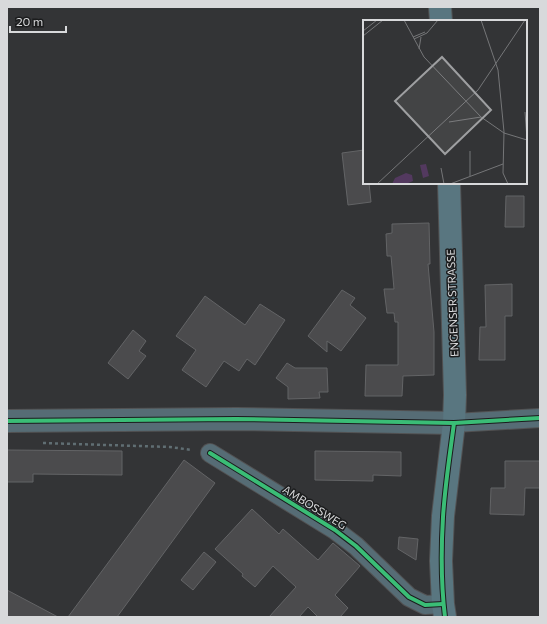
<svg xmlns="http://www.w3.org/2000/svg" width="547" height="624" font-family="Commissioner,sans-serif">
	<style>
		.building { fill: #4b4b4d; stroke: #636466 }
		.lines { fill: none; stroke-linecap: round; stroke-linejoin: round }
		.minor-casing { stroke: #525253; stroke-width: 20 }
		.tertiary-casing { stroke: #525253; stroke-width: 24 }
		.secondary-casing { stroke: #525253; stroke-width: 24 }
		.path { stroke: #606e73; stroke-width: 2.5; stroke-dasharray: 3 3; stroke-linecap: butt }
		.minor { stroke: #566c75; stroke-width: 18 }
		.tertiary { stroke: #566c75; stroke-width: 22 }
		.secondary { stroke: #597680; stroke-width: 22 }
		.cycleway-casing { stroke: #1b1c1d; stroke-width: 6 }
		.cycleway { stroke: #3abd76; stroke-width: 4 }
		.labels { text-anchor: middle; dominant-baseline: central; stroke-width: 3; stroke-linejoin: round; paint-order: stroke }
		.street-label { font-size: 11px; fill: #d8d9db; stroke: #1b1c1d }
		.inset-road { fill: none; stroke: #757678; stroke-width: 1 }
		.view { fill: #9e9fa1; fill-opacity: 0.15; stroke: #9e9fa1; stroke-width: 2 }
		.inset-edge { fill: none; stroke: #d8d9db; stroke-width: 2 }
	</style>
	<rect width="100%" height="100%" fill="#333436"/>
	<g class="building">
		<path d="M364 150V183H369L371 202 348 205 342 153Z"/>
		<path d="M506 196H524V227H505Z"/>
		<path d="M429 223 430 264H428L434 332V375L403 376 402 396H365L366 365H398V322H395L394 313H387L384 289H394L391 256H387L386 234 392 233V224Z"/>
		<path d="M512 284V316H505V360H479L480 327H486L485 285Z"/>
		<path d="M342 290 355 298 350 305 366 318 341 351 327 341V352L308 336Z"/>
		<path d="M205 296 245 325 260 304 285 320 255 365 247 359 239 371 224 361 206 387 182 370 196 350 176 336Z"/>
		<path d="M133 330 146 341 139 351 146 356 128 379 108 363Z"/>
		<path d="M287 363 295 368H327L328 392H319L320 398 288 399V387L276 378Z"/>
		<path d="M7 450 122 451V475L33 474V482H7Z"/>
		<path d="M315 451 401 452V476L373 475V481L315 480Z"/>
		<path d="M184 460 215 483 117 617H68Z"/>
		<path d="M505 461H540V488H525L524 515 490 514 491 488H505Z"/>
		<path d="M252 509 279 534 283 529 318 560 333 543 360 566 335 595 348 608 340 617H318L308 607 299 617H269L296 587 273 566 255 587 242 576 243 574 215 549Z"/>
		<path d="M399 537 418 539 416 560 398 549Z"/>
		<path d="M204 552 216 562 193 590 181 580Z"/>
		<path d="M7 590 58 617H7Z"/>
	</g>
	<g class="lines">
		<defs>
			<g id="minor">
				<path d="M454 423 540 418"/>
				<path d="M210 453 335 530 356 546 409 597 425 605 443 604"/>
			</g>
			<path id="tertiary" d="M7 421 236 419 454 423"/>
			<g id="secondary">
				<path d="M440 7 441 21"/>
				<path d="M445 617 443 604 441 561 443 516 454 423 455 395 449 183"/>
			</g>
		</defs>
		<use href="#minor" class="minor-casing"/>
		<use href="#tertiary" class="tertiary-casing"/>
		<use href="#secondary" class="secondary-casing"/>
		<path class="path" d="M43 443 170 447 192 450"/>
		<use href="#minor" class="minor"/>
		<use href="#tertiary" class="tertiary"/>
		<use href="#secondary" class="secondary"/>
		<defs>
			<g id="cycleway">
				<path d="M7 421 236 419 454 423 540 418"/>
				<path d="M210 453 335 530 356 546 409 597 425 605 443 604"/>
				<path d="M445 617C441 584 441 550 443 517 445 485 450 454 454 423"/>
			</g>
		</defs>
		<use href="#cycleway" class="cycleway-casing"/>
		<use href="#cycleway" class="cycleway"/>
	</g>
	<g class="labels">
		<g class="street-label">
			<text transform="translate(452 303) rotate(-92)">ENGENSER STRASSE</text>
			<text transform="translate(315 507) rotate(32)">AMBOSSWEG</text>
		</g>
	</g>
	<g transform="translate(363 20)">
		<rect width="164" height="164" fill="#333436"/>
		<path d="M63 144 66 156 60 158 57 145ZM43 153 49 155 50 161 43 164H29L32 158Z" fill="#53395f"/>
		<path class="inset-road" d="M41 0 61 37 118 97 141 113 164 120M118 0 135 50 141 112 140 153 145 164M0 11 14 0M0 16 20 0M50 17 62 12M51 19 64 13 75 0M56 29 58 17M162 92 164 119M86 102 118 97M78 148 81 164M107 156V131M14 164 115 70 162 0M87 164 140 144"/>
		<path class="view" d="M79 37 128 90 82 134 32 81Z"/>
		<rect width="164" height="164" class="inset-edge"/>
	</g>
	<rect width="547" height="624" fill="none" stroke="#d8d9db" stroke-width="16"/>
	<path d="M10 26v6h56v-6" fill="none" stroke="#d8d9db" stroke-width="2"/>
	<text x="16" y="26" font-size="12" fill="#d8d9db" stroke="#1b1c1d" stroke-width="3" paint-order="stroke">20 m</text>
</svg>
